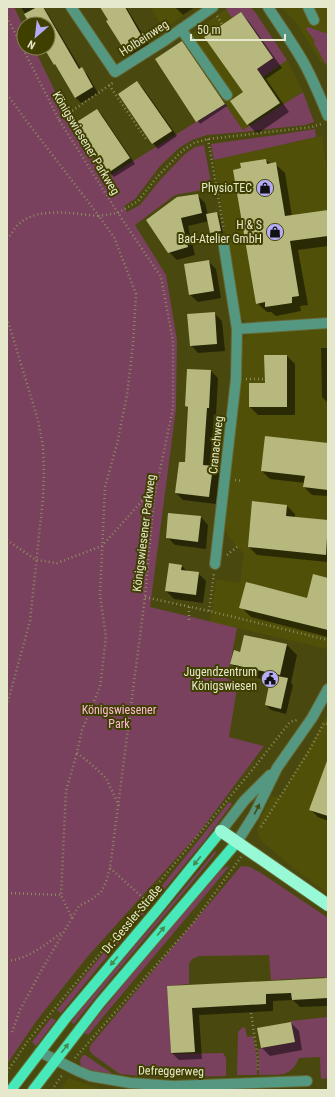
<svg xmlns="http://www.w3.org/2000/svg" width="335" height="1097" font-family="'Roboto Condensed',sans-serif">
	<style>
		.built { fill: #505008 }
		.green { fill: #7a415e }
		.shadow { fill: #0007 }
		.building { fill: #b6b87e }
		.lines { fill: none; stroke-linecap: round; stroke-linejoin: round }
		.minor-casing { stroke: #656631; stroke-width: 12 }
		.major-casing { stroke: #656631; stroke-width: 12 }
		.highway-casing { stroke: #656631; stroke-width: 14 }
		.path { stroke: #8b8c5e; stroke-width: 2.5; stroke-dasharray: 1 3; stroke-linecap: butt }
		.minor { stroke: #559881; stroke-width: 10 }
		.major { stroke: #47e8b9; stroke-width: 10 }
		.highway { stroke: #98f9d7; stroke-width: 12 }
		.oneway { fill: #424c13 }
		.oneway2 { fill: #438b53 }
		.labels { text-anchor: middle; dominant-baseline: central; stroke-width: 4; stroke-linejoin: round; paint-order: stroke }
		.street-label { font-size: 12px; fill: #e6e8cb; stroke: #3f3f00 }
		.poi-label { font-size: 12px; fill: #e6e8cb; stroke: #3f3f00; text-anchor: end }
		.park-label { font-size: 12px; fill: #febbda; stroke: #3f3f00 }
	</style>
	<rect width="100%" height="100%" fill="#49490f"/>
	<g class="built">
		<path d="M150 7H195L164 29Z"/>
		<path d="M229 7H251L255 12 287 60 303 92 243 130 182 40Z"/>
		<path d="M281 7H328V67L321 62 295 21Z"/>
		<path d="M322 136 324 155 328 175V317L250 322 245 321 240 318 236 312 226 236 214 160Z"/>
		<path d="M328 328V649L210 622 216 579 240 583 244 554 229 537 225 529 240 376 241 343 244 338 250 334Z"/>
		<path d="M328 713V893L301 874 266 845 259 838 257 829 261 817 272 796 279 797 307 752Z"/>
		<path d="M68 1078 99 1088 108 1090H60Z"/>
	</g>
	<g class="green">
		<path d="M7 7H14L24 28V48H34L65 112 106 178 225 104 243 130 303 92 314 122 305 125 243 132 207 135 192 140 179 148 160 166 135 199 124 206 127 212 140 205 161 179 185 154 195 147 204 145 212 188 175 195 135 225 166 275 177 340 176 409 150 607 237 628 227 679 238 682 229 737 264 746 198 834 88 956 37 1020 7 1064Z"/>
		<path d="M229 7 251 8 255 12 287 60 263 77 257 69 273 58 241 12 232 18 226 9Z"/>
		<path d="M308 27 328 34V65L325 63 314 43 315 41 306 29Z"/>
		<path d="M315 129 316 137 214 160 211 144 283 134Z"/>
		<path d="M229 802 232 804 205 840 152 904 149 902Z"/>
		<path d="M215 851 216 853C170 911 120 966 74 1024L71 1022C118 964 168 909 215 851Z"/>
		<path d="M228 866V868C182 924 134 979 88 1035L84 1033 133 973 217 874 221 870Z"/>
		<path d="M241 866 250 867 261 873 328 918V1078L321 1079 320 1057 299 1058C290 1079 279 1074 259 1075V1060L258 1049 295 1042 291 1021 327 1017 325 977 271 980 269 955 199 956 192 959 189 964V984L167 986 171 1054 223 1053 226 1058V1076L166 1077 164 1067 160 1066 158 1077 140 1076 120 1074 117 1072 92 1054 90 1051V1046Z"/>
		<path d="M141 909 145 912 109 954 61 1013 57 1010 105 951Z"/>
		<path d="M51 1018 56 1020 36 1046 32 1042Z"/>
		<path d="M245 1027 247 1037 253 1036 257 1060V1075H237L238 1032 242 1028Z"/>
		<path d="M83 1055H85L113 1074 85 1069 81 1067 80 1060Z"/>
	</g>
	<g class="shadow">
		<path d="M21 7H43L46 11 81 69 87 74 98 93 81 103 76 98 58 67 55 64 45 48H48V24H31Z"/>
		<path d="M102 7H126L143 35 124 46V48L108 21 109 20Z"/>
		<path d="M175 7H195L183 15Z"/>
		<path d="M241 13 250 23 282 68 266 79 289 112 257 134 248 124 244 92Z"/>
		<path d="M144 37 149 44 131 55 124 48Z"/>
		<path d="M184 45 227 106 200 124 156 60Z"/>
		<path d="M137 82 143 88 177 136 158 149 153 143 119 95Z"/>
		<path d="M97 110 102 115 135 164 114 177 109 172Z"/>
		<path d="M266 160 271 164H275L285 173 292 216 328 211V246L298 250 308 305 300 306 301 311 276 316 271 312H267L257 303Z"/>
		<path d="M197 195 205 203 208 215 217 213 219 216 223 233 213 235 211 233 209 221 188 226 195 255 177 260 169 252 147 220Z"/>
		<path d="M208 261 216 269 221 298 198 302 190 295Z"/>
		<path d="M214 313 222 321 225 351 198 353 191 345Z"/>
		<path d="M321 348H328V403L322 397Z"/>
		<path d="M287 356 295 364V415H258L250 407V384H266Z"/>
		<path d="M211 371 218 378 216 415 214 414 210 466 213 467 220 474 216 504 183 500 176 493 186 463 189 409 186 406Z"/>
		<path d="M328 444V496L312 495 304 487 305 483 270 479 262 471Z"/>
		<path d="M253 502 287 506 295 514V517L328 521V562L257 555 249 547Z"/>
		<path d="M201 517 208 525 206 549 175 545 167 537Z"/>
		<path d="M182 566 188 572 198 573 206 581 203 603 174 599 166 591Z"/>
		<path d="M328 579V637L251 617 241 607 308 599Z"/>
		<path d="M245 636 287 645 297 655 291 683 293 685 286 714 271 710 266 705 271 681 242 674 232 664 241 653Z"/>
		<path d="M328 760V821L318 817 311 810Z"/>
		<path d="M328 980V1006L300 1007 293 1000 273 1001V1011L199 1015 202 1059 179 1060 172 1053 168 987Z"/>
		<path d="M291 1023 299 1031 302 1050 270 1056 262 1048 259 1029Z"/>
	</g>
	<g class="building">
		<path d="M37 7H43L79 69 82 67 93 87 75 98 55 64 54 65 44 48H48V24H30L24 14Z"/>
		<path d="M100 7H125L142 37 123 48 106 21 108 20Z"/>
		<path d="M241 12 273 58 257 69 280 103 247 125 230 101 243 92 204 37Z"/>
		<path d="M182 41 225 104 196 122 155 59Z"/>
		<path d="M137 81 172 131 152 144 118 94Z"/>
		<path d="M97 109 130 158 108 173 75 123Z"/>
		<path d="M266 159 267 164 276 162 285 216 328 210V236L290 241 299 296 292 297V303L265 307V302L256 304 233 170 241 168 240 163Z"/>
		<path d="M198 194 202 213 181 218 188 247 168 253 146 220 177 197Z"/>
		<path d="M217 212 221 231 210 233 206 214Z"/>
		<path d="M209 260 214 291 189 295 184 264Z"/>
		<path d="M215 312 217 344 190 346 187 314Z"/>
		<path d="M264 355H287V407H249V383H265Z"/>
		<path d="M187 369 211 370 209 408H207L203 465 213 466 209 497 175 493 179 462H185L188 407 185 406Z"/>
		<path d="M265 436 328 443V490L303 487 305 476 261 471Z"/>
		<path d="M252 501 287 505 286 516 328 520 326 555 248 547Z"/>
		<path d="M168 513 201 516 198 542 166 538Z"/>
		<path d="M169 563 182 565 181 570 199 572 196 595 165 591Z"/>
		<path d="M313 574 328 578V630L239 608 246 582 307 598Z"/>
		<path d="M244 635 287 644 280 675 230 664 234 650 240 652Z"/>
		<path d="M271 675 288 678 281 709 265 705Z"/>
		<path d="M327 761 328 762V816L309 810Z"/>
		<path d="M328 978V998L292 1000 291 993 266 994V1004L192 1008 195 1052 171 1053 167 986Z"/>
		<path d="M291 1022 295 1042 261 1048 257 1028Z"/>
	</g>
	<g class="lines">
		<defs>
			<g id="minor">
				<path d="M71 7 115 72 164 41 213 7"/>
				<path d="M268 7C280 26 294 45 305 65 314 82 321 99 328 116"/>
				<path d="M308 7 314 20"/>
				<path d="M181 29 227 95"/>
				<path d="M237 329 328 323"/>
				<path d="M215 564 236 379 237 329 223 240"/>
				<path d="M221 831 244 801 270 775"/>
				<path d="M237 842 254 815 277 768 312 718 328 689"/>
				<path d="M40 1052 78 1071 90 1076 130 1083 173 1086 307 1081"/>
			</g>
			<g id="major">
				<path d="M11 1090 66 1018 157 910 221 831"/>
				<path d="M33 1090 100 1003 237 842"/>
			</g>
			<path id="highway" d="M221 831 328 905"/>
		</defs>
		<use href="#minor" class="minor-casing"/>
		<use href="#major" class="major-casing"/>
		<use href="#highway" class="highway-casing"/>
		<g class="path">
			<path d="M217 16 222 24"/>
			<path d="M7 17 59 120 118 213 161 277 173 341V408L154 499 145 597 110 868 106 882 101 892 92 899 79 906 72 918 61 895 66 791 77 753"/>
			<path d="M109 85 146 139"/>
			<path d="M7 94 25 119 99 216 118 213 138 201 157 177 182 151 194 143 208 139 312 127 321 124"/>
			<path d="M59 120 114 82"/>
			<path d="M208 139 224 230"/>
			<path d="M7 239C11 235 14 228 19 224 38 206 74 214 99 216L114 237 136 294 133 345 127 395 117 444 105 487 100 595 106 637 100 687 82 730 77 753 90 763 106 778 119 806"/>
			<path d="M7 318 38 420 43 446 44 472 43 498 30 621 7 705"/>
			<path d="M246 379H265"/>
			<path d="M235 480 243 481"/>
			<path d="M7 540 36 560 57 563 102 546 142 501 154 499"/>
			<path d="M227 555 238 546"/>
			<path d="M145 597 209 611 328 640"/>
			<path d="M209 611 214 573"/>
			<path d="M189 620V607"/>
			<path d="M261 827 309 751 324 723 328 724"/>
			<path d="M110 868 150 904"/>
			<path d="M7 893 61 895"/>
			<path d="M7 961C28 959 45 945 61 933"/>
			<path d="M251 1013 258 1060V1072"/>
			<path d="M12 1032 20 1010 41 971 72 918"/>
			<path d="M75 1058 193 923 241 857"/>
			<path d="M7 1072 27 1042 253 769 290 722 297 720"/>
			<path d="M52 1090 62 1075"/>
		</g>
		<use href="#minor" class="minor"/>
		<use href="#major" class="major"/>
		<use href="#highway" class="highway"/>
	</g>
	<defs><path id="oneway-solid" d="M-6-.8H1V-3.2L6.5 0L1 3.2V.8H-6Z"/></defs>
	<use class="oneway" href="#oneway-solid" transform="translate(257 809) rotate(-63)"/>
	<g class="oneway2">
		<use href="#oneway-solid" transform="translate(197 861) rotate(129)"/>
		<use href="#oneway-solid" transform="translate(161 931) rotate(-50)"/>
		<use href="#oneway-solid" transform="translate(114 961) rotate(130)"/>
		<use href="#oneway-solid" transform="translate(65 1048) rotate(-52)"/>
	</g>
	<defs>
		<symbol id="shop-disc" viewBox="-11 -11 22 22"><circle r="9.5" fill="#b5acf8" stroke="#3f3f00"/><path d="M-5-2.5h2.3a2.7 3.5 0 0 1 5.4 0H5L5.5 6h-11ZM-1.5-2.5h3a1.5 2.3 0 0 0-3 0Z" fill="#111"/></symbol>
		<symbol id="civic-disc" viewBox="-11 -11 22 22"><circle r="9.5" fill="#b5acf8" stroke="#3f3f00"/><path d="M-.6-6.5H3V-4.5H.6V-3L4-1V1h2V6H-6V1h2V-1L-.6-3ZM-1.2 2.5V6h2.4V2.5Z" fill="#111"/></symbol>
	</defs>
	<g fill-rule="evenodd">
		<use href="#shop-disc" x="255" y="178" width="20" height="20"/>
		<use href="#shop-disc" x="265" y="222" width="20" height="20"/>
		<use href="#civic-disc" x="260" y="669" width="20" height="20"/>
	</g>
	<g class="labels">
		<g class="street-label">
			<text transform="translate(144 38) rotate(-33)">Holbeinweg</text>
			<text transform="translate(86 143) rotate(59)">Königswiesener Parkweg</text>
			<text transform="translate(216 445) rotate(-84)">Cranachweg</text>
			<text transform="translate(144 533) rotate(-83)">Königswiesener Parkweg</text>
			<text transform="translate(132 919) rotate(-50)">Dr.-Gessler-Straße</text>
			<text transform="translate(171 1071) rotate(1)">Defreggerweg</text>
		</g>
		<g class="poi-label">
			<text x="252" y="188">PhysioTEC</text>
			<text x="262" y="225">H &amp; S<tspan x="262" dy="14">Bad-Atelier GmbH</tspan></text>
			<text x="257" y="672">Jugendzentrum<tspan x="257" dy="14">Königswiesen</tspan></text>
		</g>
		<g class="park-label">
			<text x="119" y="710">Königswiesener<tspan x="119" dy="14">Park</tspan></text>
		</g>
	</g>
	<rect width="335" height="1097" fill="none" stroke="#e6e8cb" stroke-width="16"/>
	<g transform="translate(36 36) rotate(208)"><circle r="19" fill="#3f3f00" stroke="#828351"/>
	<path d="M0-3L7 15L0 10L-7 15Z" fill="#b5acf8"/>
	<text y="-6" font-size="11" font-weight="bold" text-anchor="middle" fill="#e6e8cb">N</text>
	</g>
	<path d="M191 34v6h94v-6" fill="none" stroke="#e6e8cb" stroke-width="2"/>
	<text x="197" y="34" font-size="12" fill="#e6e8cb" stroke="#3f3f00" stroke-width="3" paint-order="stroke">50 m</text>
</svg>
